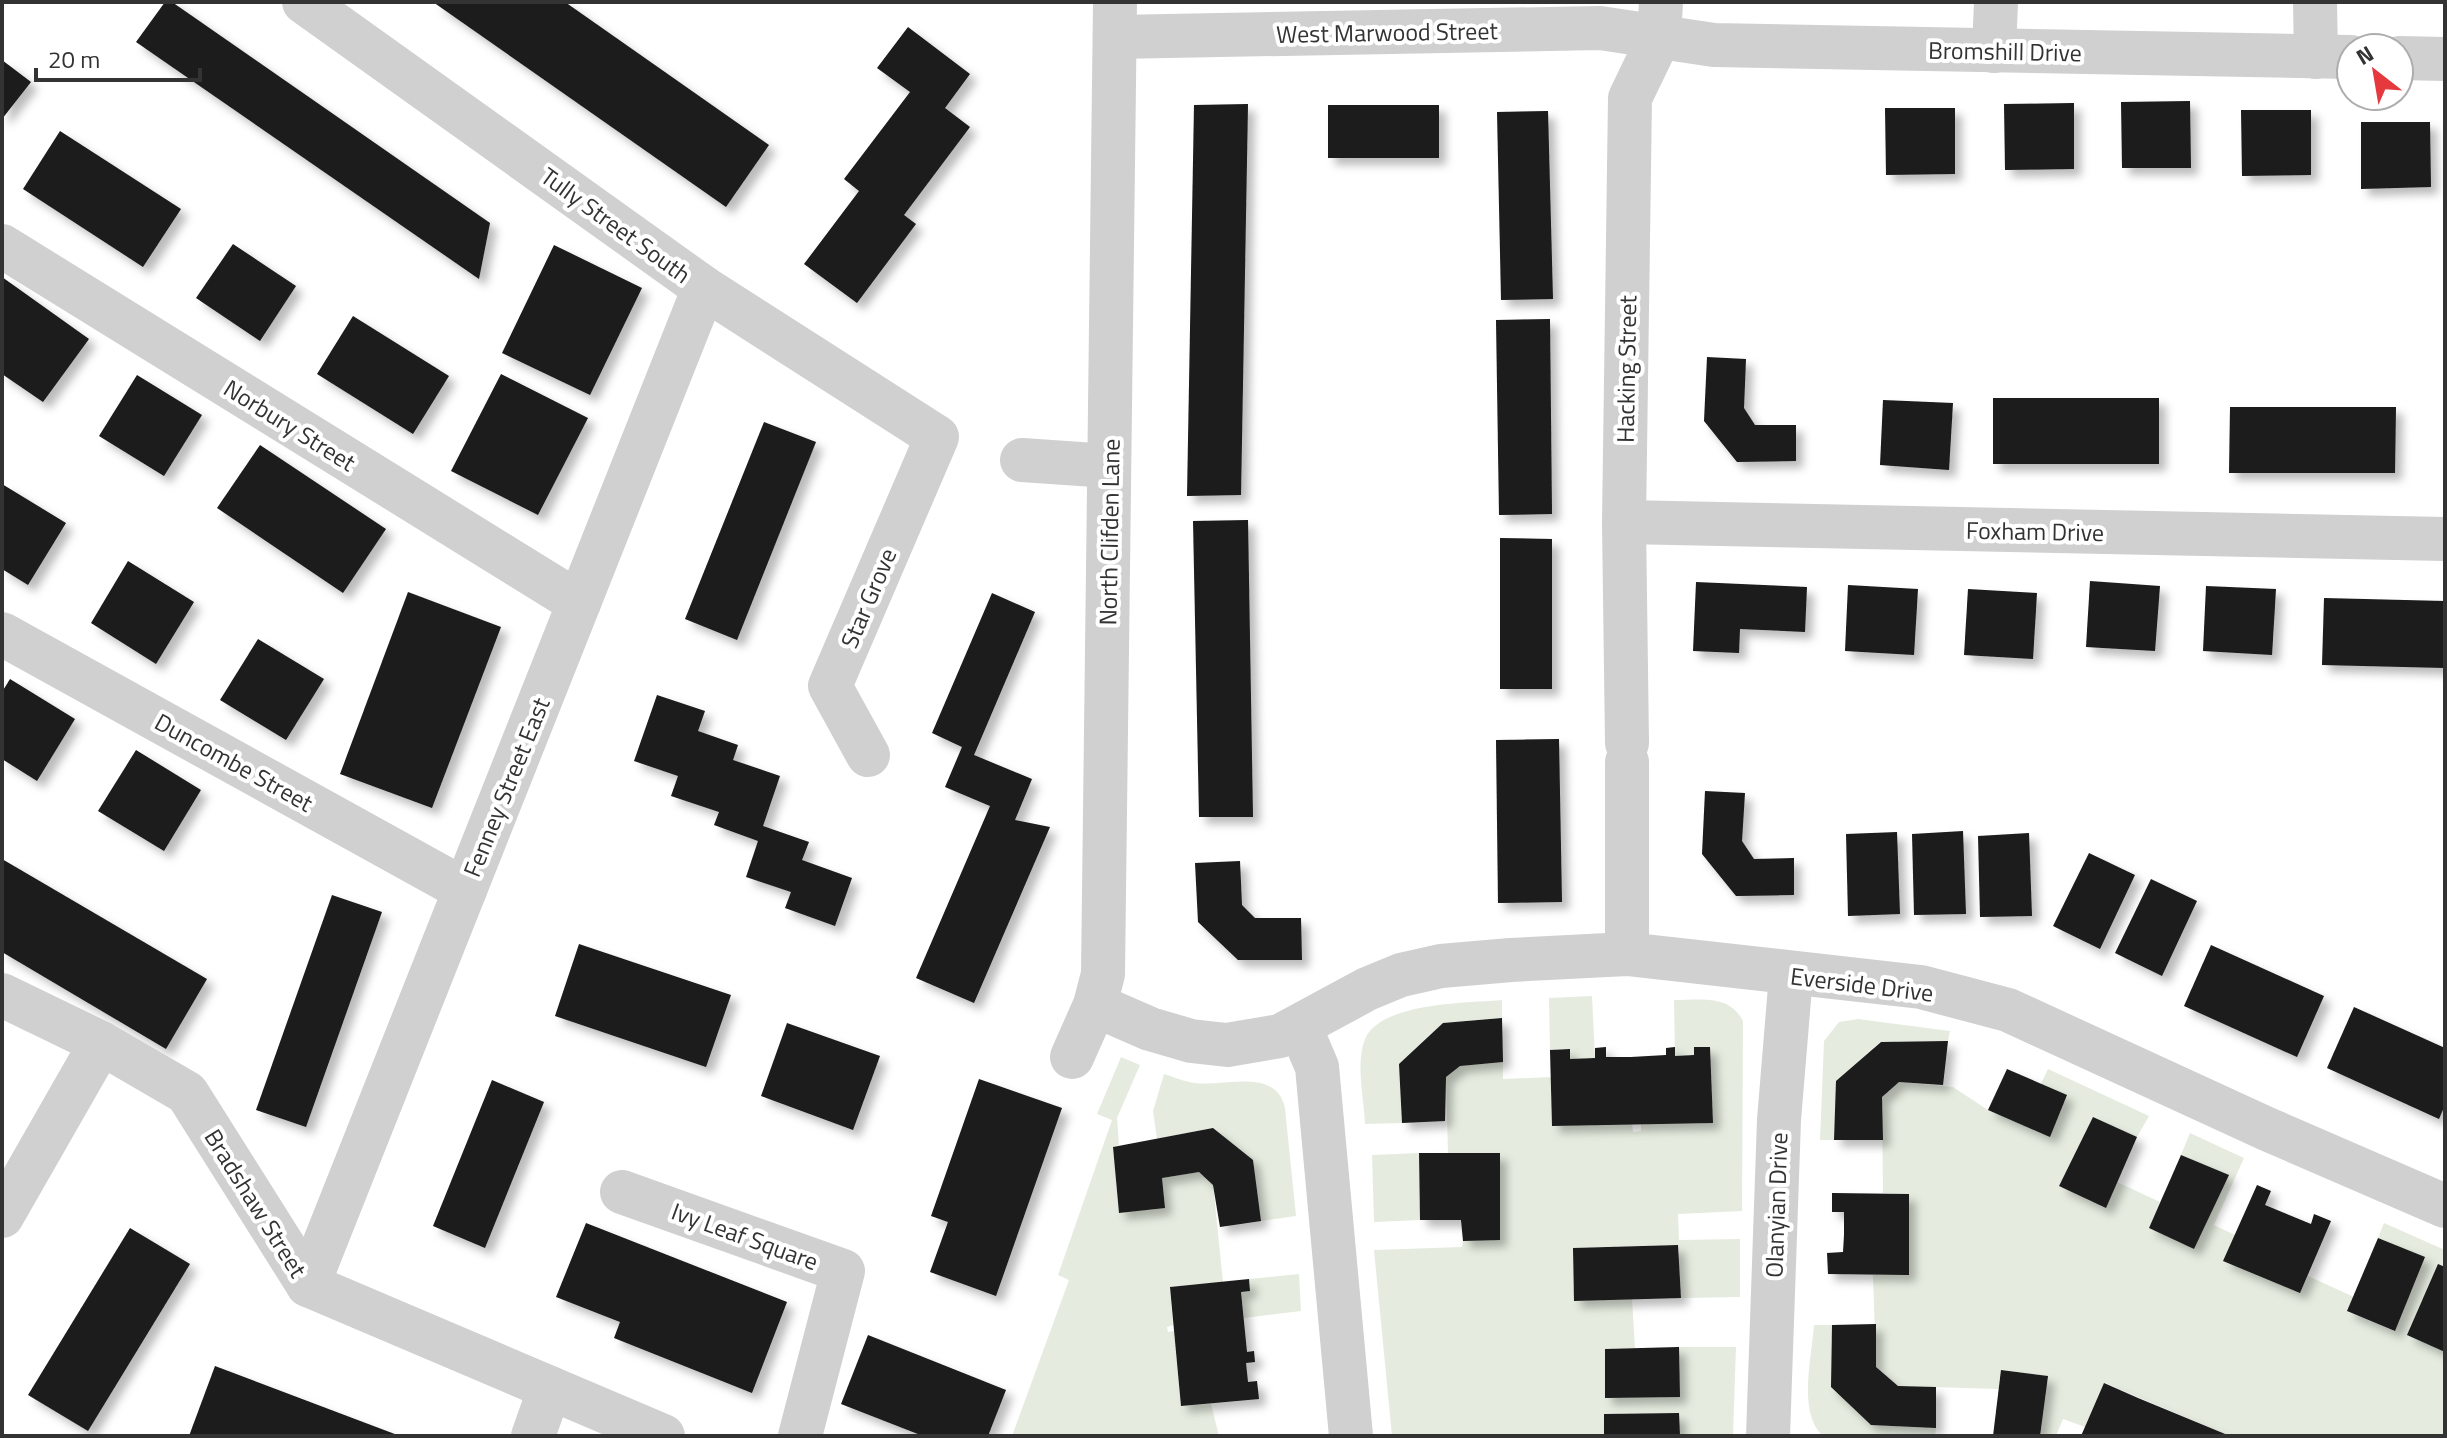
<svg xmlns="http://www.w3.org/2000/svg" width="2447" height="1438" font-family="'Titillium Web',sans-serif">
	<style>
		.green { fill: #e5ecdf }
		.building { fill: #1a1a1a; filter: url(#shadow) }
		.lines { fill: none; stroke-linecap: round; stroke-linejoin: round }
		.minor { stroke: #d0d0d0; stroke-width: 44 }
		.labels { text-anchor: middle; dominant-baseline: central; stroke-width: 8; stroke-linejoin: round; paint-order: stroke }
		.street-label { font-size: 24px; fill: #333; stroke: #fff }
	</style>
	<defs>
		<filter id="shadow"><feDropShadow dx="7" dy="7" stdDeviation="4" flood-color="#0004"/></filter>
	</defs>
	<rect width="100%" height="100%" fill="#fff"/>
	<g class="green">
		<path d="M1592 996 1595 1058 1570 1059 1569 1049 1550 1050 1549 998Z"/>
		<path d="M1502 1000V1018L1443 1023 1400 1064 1402 1123 1365 1124C1364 1099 1356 1066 1364 1042 1376 1002 1468 1003 1502 1000Z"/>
		<path d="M1674 1000C1700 1000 1730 994 1743 1021L1742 1211 1678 1214 1679 1240 1740 1239V1297L1681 1298 1678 1245 1573 1248 1574 1301 1632 1299 1635 1348 1605 1349V1398L1680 1397 1679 1347H1736L1733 1436H1680L1678 1413 1604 1414V1436H1392L1374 1250 1462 1247 1463 1241 1500 1239 1499 1153H1448L1446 1077 1460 1066 1503 1062V1079L1551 1077 1552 1126 1632 1124 1633 1132 1641 1131V1124L1713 1123 1710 1048 1695 1047 1694 1055 1675 1056Z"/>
		<path d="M1858 1019 1950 1031 1948 1041 1880 1042 1837 1081 1834 1140H1820L1824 1041 1839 1022Z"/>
		<path d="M1121 1057 1140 1065 1117 1118 1119 1145 1113 1147 1119 1213 1165 1208 1162 1178 1199 1172 1213 1185 1223 1282 1170 1287 1173 1325 1167 1327 1168 1332 1174 1331 1181 1406 1211 1404 1219 1436H1012L1069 1280 1058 1275 1112 1120 1097 1114Z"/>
		<path d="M2048 1069 2149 1116 2137 1137 2093 1117 2059 1186 2106 1208 2117 1182 2160 1202 2149 1228 2194 1249 2228 1175 2181 1155 2190 1133 2244 1158 2214 1225 2235 1235 2300 1293 2308 1276 2354 1297 2348 1312 2394 1331 2425 1258 2378 1238 2384 1223 2445 1250V1436H2230L2105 1383 2085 1427 2063 1419 2056 1436H2040L2047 1376 2002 1370 1999 1389 1898 1386 1876 1367 1873 1275 1909 1274V1194L1883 1193 1882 1097 1899 1082 1953 1087 1988 1110 2050 1136 2067 1096 2041 1084Z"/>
		<path d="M1164 1074C1174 1077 1185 1082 1195 1083 1226 1087 1276 1067 1285 1108L1296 1216 1261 1221 1253 1160 1213 1128 1157 1139 1153 1111Z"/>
		<path d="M1419 1153 1420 1220 1374 1222 1372 1155Z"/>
		<path d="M1299 1274 1301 1311 1244 1318 1241 1292 1250 1291 1249 1279Z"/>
		<path d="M1814 1325H1832L1831 1387 1871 1425 1936 1428 1935 1436 1821 1434C1798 1410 1812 1356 1814 1325Z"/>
	</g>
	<g class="building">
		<path d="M165 2H172L490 223 479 279 136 42Z"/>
		<path d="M433 2H565L769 145 726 207Z"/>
		<path d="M908 27 970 74 945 108 970 127 904 215 916 224 857 303 804 264 859 191 844 179 910 92 877 68Z"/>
		<path d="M2 60 31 82 2 119Z"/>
		<path d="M2190 101 2191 168H2122L2121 102Z"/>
		<path d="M2074 103V169L2005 170 2004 104Z"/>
		<path d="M1248 104 1241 495 1187 496 1194 105Z"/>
		<rect x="1328" y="105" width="111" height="53"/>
		<path d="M1885 108H1955V174L1886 175Z"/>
		<path d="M2241 110H2311V175L2242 176Z"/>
		<path d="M1548 111 1553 299 1501 300 1497 112Z"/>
		<path d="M2361 122H2430L2431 187 2361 189Z"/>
		<path d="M60 131 181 209 143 267 23 189Z"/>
		<path d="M233 244 296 286 260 341 196 298Z"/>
		<path d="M554 245 642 288 590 395 502 353Z"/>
		<path d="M2 277 89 339 43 402 2 374Z"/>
		<path d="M353 316 449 376 413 434 317 374Z"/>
		<path d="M1550 319 1552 514 1499 515 1496 320Z"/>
		<path d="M1707 357 1746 359 1744 408 1755 425H1796V461L1737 462 1704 421Z"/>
		<path d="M501 374 588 418 538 515 451 471Z"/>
		<path d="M137 375 202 415 164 476 99 436Z"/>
		<rect x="1993" y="398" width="166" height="66"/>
		<path d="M1883 400 1953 403 1949 470 1880 465Z"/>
		<path d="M2230 407H2396L2395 473H2229Z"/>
		<path d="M764 422 816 442 737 640 685 619Z"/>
		<path d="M260 445 386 529 343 593 217 508Z"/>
		<path d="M2 484 66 523 28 585 2 569Z"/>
		<path d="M1248 520 1253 817H1199L1193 521Z"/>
		<path d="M1500 538 1552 539V689H1500Z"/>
		<path d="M128 561 194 602 156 664 91 623Z"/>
		<path d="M2090 581 2160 586 2155 651 2086 647Z"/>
		<path d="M1696 582 1807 587 1805 632 1740 629 1739 653 1693 651Z"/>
		<path d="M1848 585 1918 589 1914 655 1845 651Z"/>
		<path d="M2206 586 2276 589 2272 655 2203 651Z"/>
		<path d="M1968 589 2037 593 2033 659 1964 655Z"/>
		<path d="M408 592 501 627 432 808 340 774Z"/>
		<path d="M992 593 1035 612 974 755 1032 779 1015 820 1050 827 974 1003 916 978 990 806 945 787 962 747 932 733Z"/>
		<path d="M2324 598 2445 601V668L2322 665Z"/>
		<path d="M258 639 324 679 286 740 220 700Z"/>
		<path d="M10 679 75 719 37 781 2 759V692Z"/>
		<path d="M657 695 705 711 698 731 738 745 733 760 780 776 763 826 809 842 802 860 852 878 835 926 785 908 791 892 746 877 758 841 714 825 719 812 671 796 678 776 634 761Z"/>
		<path d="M1559 739 1562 902 1498 903 1496 740Z"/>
		<path d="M136 750 201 790 164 851 98 811Z"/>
		<path d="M1705 791 1745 793 1742 841 1754 859 1794 858V895L1736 896 1702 854Z"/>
		<path d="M1963 831 1966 914 1914 915 1912 834Z"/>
		<path d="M1897 832 1900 914 1848 916 1846 834Z"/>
		<path d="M2029 833 2032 916 1980 917 1978 836Z"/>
		<path d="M2089 853 2135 875 2100 949 2053 926Z"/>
		<path d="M2 859 207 979 166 1049 2 952Z"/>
		<path d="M1240 861 1242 905 1255 918H1301L1302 960H1238L1198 922 1195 863Z"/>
		<path d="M2151 879 2197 901 2162 976 2115 953Z"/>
		<path d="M332 895 382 912 306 1127 256 1110Z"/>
		<path d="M579 944 731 995 706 1067 555 1016Z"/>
		<path d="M2211 945 2324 996 2297 1057 2184 1006Z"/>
		<path d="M2354 1007 2445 1048V1105L2439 1119 2327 1068Z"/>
		<path d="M1502 1018 1503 1062 1460 1066 1446 1077 1445 1121 1402 1123 1399 1064 1443 1023Z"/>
		<path d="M787 1023 880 1056 853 1130 761 1096Z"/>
		<path d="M1948 1041 1943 1085 1899 1082 1882 1097 1883 1140H1834L1836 1081 1881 1042Z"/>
		<path d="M1606 1047V1057H1631L1666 1055V1048L1675 1047V1056L1694 1055V1047H1710L1713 1123 1552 1126 1550 1050 1570 1049V1059L1595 1058V1048Z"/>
		<path d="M2007 1069 2067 1095 2050 1137 1988 1110Z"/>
		<path d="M979 1079 1062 1108 996 1296 930 1272 948 1222 931 1216Z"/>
		<path d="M492 1080 544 1102 485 1248 433 1226Z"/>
		<path d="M2093 1117 2137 1137 2106 1208 2059 1186Z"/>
		<path d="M1213 1128 1253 1160 1261 1221 1220 1227 1213 1185 1199 1172 1162 1178 1165 1208 1119 1213 1113 1147Z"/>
		<path d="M1419 1153H1500V1240L1463 1241 1461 1220H1420Z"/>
		<path d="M2181 1155 2229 1175 2194 1249 2149 1228Z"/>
		<path d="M2257 1185 2271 1191 2265 1205 2311 1224 2314 1214 2331 1221 2300 1293 2223 1261Z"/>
		<path d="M1832 1193 1909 1194V1275L1828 1274 1827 1253 1843 1252 1844 1235V1212H1832Z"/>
		<path d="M586 1223 787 1302 752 1393 614 1338 620 1322 556 1297Z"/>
		<path d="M130 1228 190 1264 88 1431 28 1395Z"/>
		<path d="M2378 1238 2425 1257 2395 1331 2347 1311Z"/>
		<path d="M1678 1245 1681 1298 1574 1301 1573 1248Z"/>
		<path d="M2438 1264 2445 1267V1352L2407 1335Z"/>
		<path d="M1249 1279 1250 1291 1241 1292 1247 1352 1254 1351 1255 1362 1246 1363 1248 1382 1257 1381 1259 1399 1181 1406 1170 1287Z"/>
		<path d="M1876 1324V1367L1898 1386 1936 1387V1428L1871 1425 1831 1387 1832 1325Z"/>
		<path d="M868 1335 1006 1390 988 1436H923L841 1404Z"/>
		<path d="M1679 1347 1680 1397 1605 1398V1349Z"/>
		<path d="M215 1366 400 1436H189Z"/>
		<path d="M2001 1370 2048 1376 2040 1436H1993Z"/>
		<path d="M2104 1383 2138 1398 2230 1436H2081Z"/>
		<path d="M1679 1413 1680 1436H1604V1414Z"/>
	</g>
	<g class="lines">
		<g class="minor">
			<path d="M304 2 704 288 937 437 830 686 868 755"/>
			<path d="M2315 2 2316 57"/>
			<path d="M1115 37 1600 28 1714 45 2351 57"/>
			<path d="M1994 51 1996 2"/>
			<path d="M2399 58 2445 59"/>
			<path d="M2 246 579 603"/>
			<path d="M1022 460 1109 466"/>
			<path d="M1624 522 2445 539"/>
			<path d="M2 634 465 890"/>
			<path d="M1627 743 1624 522 1630 98 1659 38 1661 2"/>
			<path d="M1627 762V954"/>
			<path d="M2 995 101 1043 187 1093 308 1285 663 1436"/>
			<path d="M1095 1005 1150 1029 1191 1041 1227 1045 1280 1036 1367 989 1401 975 1441 966 1511 960 1627 954 1921 987 2008 1010 2267 1129 2445 1206"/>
			<path d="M1300 1027 1317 1067 1351 1436"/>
			<path d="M1072 1057 1095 1005 1103 974 1115 2"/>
			<path d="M622 1192 843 1271 800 1436"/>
			<path d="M2 1216 101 1043"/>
			<path d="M308 1285 704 288"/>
			<path d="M533 1436 550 1388"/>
			<path d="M1768 1436 1779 1120 1791 975"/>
		</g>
	</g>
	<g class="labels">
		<g class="street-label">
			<text transform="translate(1387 32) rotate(-1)">West Marwood Street</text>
			<text transform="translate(2005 51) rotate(1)">Bromshill Drive</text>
			<text transform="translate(616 225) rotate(36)">Tully Street South</text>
			<text transform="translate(1626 369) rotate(-89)">Hacking Street</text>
			<text transform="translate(290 425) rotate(32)">Norbury Street</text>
			<text transform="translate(2035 531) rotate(1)">Foxham Drive</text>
			<text transform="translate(1109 532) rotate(-89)">North Clifden Lane</text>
			<text transform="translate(868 598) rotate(-67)">Star Grove</text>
			<text transform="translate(234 762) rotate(29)">Duncombe Street</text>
			<text transform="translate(506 787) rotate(-68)">Fenney Street East</text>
			<text transform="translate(1862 984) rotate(7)">Everside Drive</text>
			<text transform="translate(256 1203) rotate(58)">Bradshaw Street</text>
			<text transform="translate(1776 1205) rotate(-88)">Olanyian Drive</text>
			<text transform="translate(745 1236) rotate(20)">Ivy Leaf Square</text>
		</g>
	</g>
	<rect width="2447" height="1438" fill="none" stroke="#333333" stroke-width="8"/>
	<g transform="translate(2375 72) rotate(329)"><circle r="38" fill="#ffffff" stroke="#adadad" stroke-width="2"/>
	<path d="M0-6L14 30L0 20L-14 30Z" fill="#e5393e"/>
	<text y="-12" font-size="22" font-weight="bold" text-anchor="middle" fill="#333333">N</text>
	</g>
	<path d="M36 68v12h164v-12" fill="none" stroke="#333333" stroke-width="4"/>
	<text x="48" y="68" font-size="24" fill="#333333" stroke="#ffffff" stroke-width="6" paint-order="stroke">20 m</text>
</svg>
